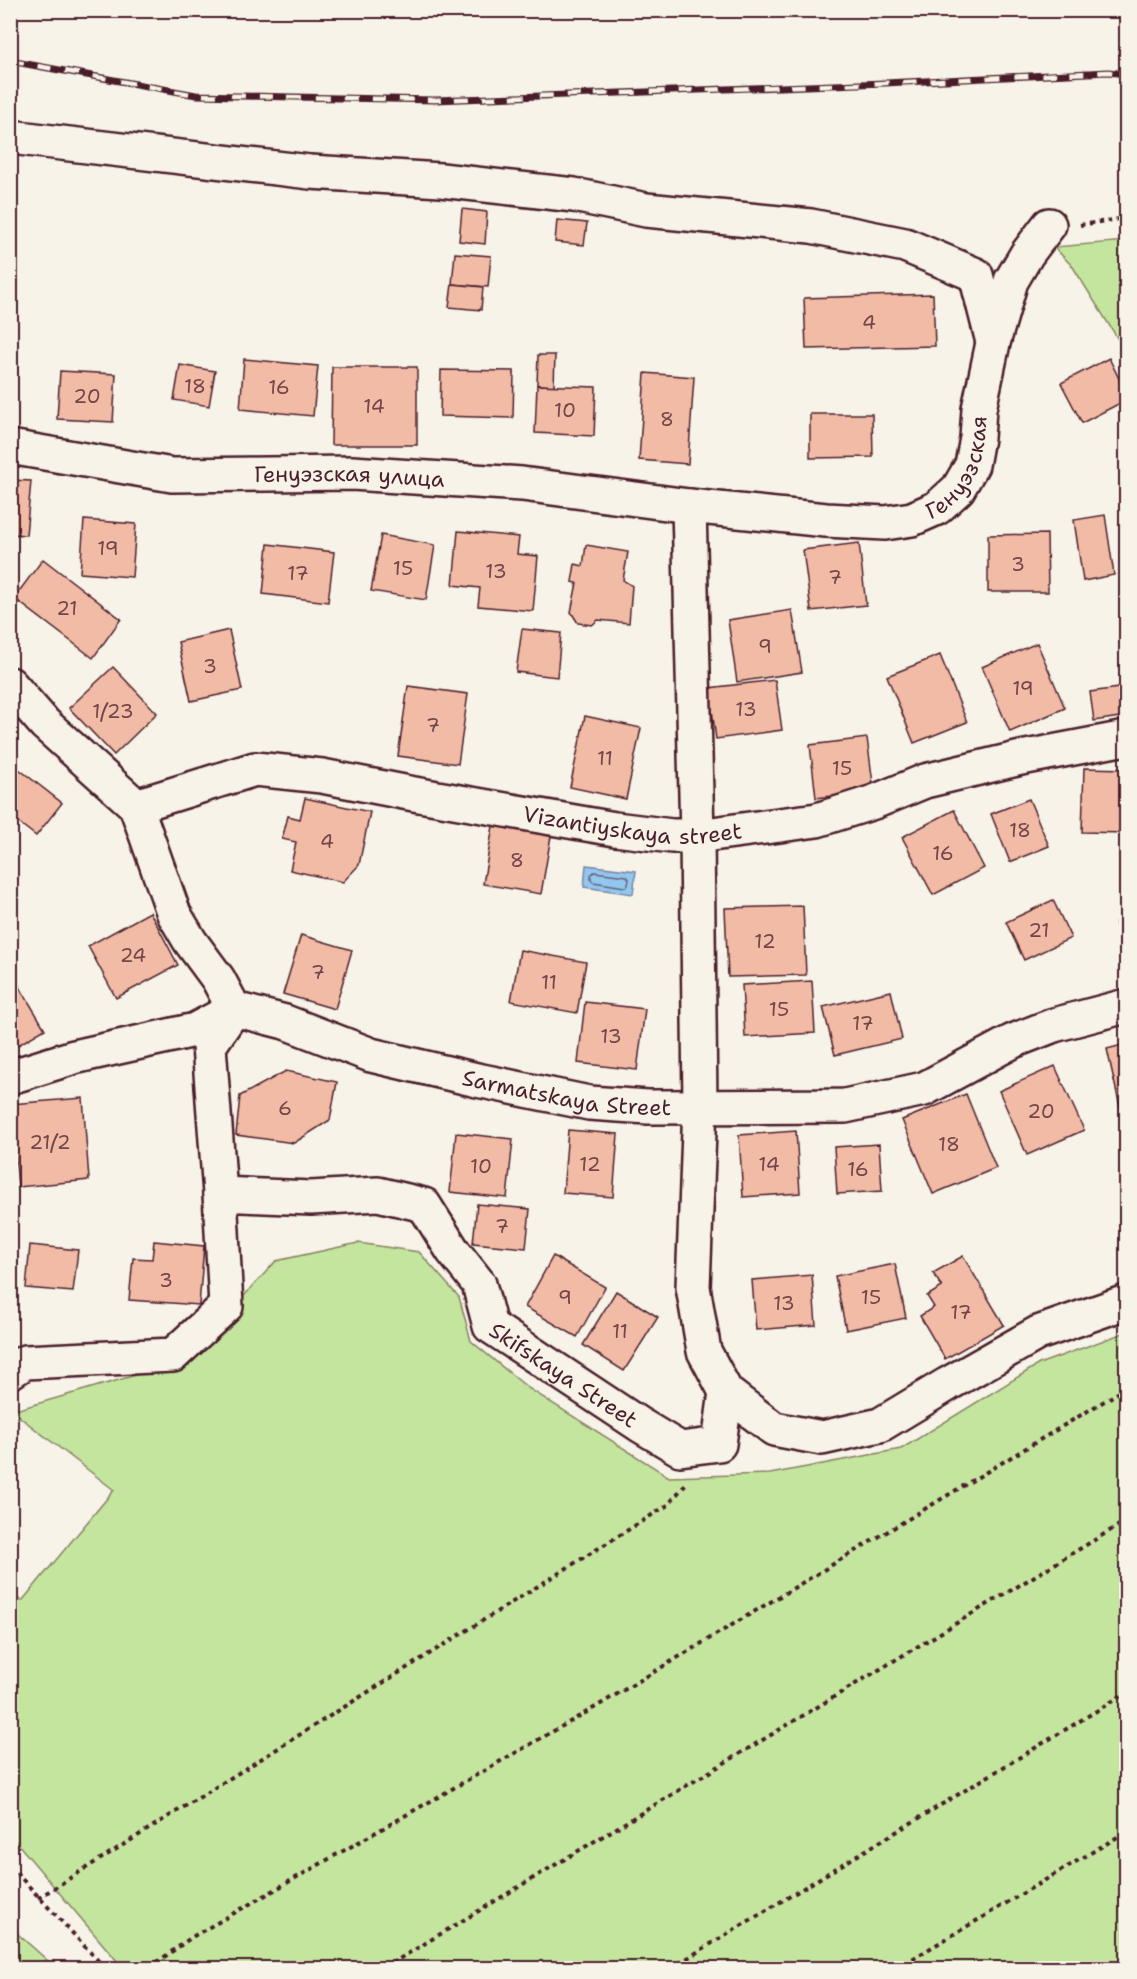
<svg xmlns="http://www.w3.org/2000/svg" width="1137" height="1979" font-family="'Shantell Sans',sans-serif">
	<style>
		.green { fill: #c4e59e; stroke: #878264; stroke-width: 1.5 }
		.water { fill: #92c7f0; stroke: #7584a1; stroke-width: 1.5 }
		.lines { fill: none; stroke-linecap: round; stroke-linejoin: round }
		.shore { stroke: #67627a; stroke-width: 1.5 }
		.building { fill: #f2bba6; stroke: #4a1f2b; stroke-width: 1.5 }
		.minor-casing { stroke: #4a1f2b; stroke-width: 38 }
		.path { stroke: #4a1f2b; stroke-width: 4; stroke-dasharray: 4.5 4.5; stroke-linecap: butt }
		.minor { stroke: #f7f3e8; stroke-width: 33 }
		.rail-casing { stroke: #4a1f2b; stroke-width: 7 }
		.rail { stroke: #f7f3e8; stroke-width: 4.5; stroke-dasharray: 14; stroke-linecap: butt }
		.labels { text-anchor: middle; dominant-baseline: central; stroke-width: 5; stroke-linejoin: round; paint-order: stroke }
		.number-label { font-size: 20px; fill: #74464a }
		.street-label { font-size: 22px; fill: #4a1f2b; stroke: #f7f3e8 }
	</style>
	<rect width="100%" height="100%" fill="#f7f3e8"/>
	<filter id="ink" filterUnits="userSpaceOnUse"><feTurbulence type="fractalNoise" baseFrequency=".0167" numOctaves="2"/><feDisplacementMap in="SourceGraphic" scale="12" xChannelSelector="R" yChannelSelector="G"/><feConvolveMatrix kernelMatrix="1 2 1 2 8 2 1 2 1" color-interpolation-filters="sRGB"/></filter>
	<g filter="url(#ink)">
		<g class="green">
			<path d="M1126 241V352L1073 267 1054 247Z"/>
			<path d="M358 1243 419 1252 459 1297 471 1341 528 1388 669 1477 770 1474 901 1449 1039 1364 1126 1332V1968H123L11 1836 10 1593 22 1601 114 1490 12 1411 184 1361 276 1261Z"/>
			<path d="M10 1928H11L56 1968H11Z"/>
		</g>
		<path class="water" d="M586 865 636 871 633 894 584 887Z"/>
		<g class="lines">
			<path class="shore" d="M594 872 627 876 629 879 628 885 625 887 593 882 591 880V875Z"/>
		</g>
		<g class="building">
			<path d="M462 209 487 212 485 244 459 241Z"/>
			<path d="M557 220 587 223 584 245 555 242Z"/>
			<path d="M455 253 491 256 488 287 452 284Z"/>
			<path d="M452 284 483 287 481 310 449 307Z"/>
			<path d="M933 294 935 346 806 349 804 298Z"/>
			<path d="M538 355H555L554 386 537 385Z"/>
			<path d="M1109 358 1126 393V400L1082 423 1061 383Z"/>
			<path d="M244 359 318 366 313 416 240 409Z"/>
			<path d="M180 365 215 371 209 406 174 400Z"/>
			<path d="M332 367H417V445H331Z"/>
			<path d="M441 370 514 371 513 418 440 416Z"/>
			<path d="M60 371 116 374 113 422 57 419Z"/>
			<path d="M645 373 694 377 688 464 639 460Z"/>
			<path d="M537 385 596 387 594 436 535 433Z"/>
			<path d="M810 414H872L873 457 810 458Z"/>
			<path d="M10 480 31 481 26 535 10 534Z"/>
			<path d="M1105 515 1114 575 1083 581 1074 520Z"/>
			<path d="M84 520 136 524 132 577 80 573Z"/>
			<path d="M458 531 519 537 517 554 538 556 533 611 478 606 480 588 453 585Z"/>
			<path d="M1047 534 1048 592H988V535Z"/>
			<path d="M381 535 435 545 426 600 371 591Z"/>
			<path d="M859 543 866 605 811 611 803 550Z"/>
			<path d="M268 544 334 552 328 602 263 594Z"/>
			<path d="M586 545 628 552 623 580 632 586 629 623 598 620 592 625 578 623 571 612 577 583 572 582 575 564 583 566Z"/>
			<path d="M43 559 121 619 93 658 14 598Z"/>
			<path d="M792 610 802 672 737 682 728 620Z"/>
			<path d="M522 629 561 633 557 677 516 672Z"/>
			<path d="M229 630 242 690 191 701 178 642Z"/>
			<path d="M1037 643 1065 708 1010 732 982 667Z"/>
			<path d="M940 655 967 722 914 743 887 676Z"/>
			<path d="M113 667 157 713 114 755 69 708Z"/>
			<path d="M775 680 782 730 716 739 709 688Z"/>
			<path d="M408 686 468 694 458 764 398 756Z"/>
			<path d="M1126 687V716L1094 721 1090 692Z"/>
			<path d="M585 716 641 728 626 799 570 787Z"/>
			<path d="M867 738 874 791 816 798 810 745Z"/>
			<path d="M15 766 62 803 36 836 10 816V772Z"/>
			<path d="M1084 768 1126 769V833L1082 832Z"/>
			<path d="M305 798 370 812 359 865 343 882 290 870 296 842 282 839 288 816 300 819Z"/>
			<path d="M1029 799 1049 846 1010 862 991 814Z"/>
			<path d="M954 810 984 868 933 895 902 837Z"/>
			<path d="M493 826 551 836 541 894 483 884Z"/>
			<path d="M1053 900 1071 938 1024 960 1006 922Z"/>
			<path d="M803 906 806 975 728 977 725 908Z"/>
			<path d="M150 912 178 965 116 998 88 946Z"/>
			<path d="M1126 921V974H1123L1116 922Z"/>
			<path d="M301 935 352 950 335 1009 283 994Z"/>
			<path d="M520 950 586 962 577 1013 511 1001Z"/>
			<path d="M13 976 45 1029 10 1050V977Z"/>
			<path d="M812 981 815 1033 745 1037 742 985Z"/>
			<path d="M891 991 902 1039 835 1055 823 1007Z"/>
			<path d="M585 1002 645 1009 637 1070 578 1063Z"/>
			<path d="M1126 1044V1125H1124L1107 1049Z"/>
			<path d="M1055 1066 1084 1130 1027 1155 999 1091Z"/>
			<path d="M286 1071 337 1082 330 1120 294 1143 236 1135 240 1096Z"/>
			<path d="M966 1094 996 1168 933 1194 902 1120Z"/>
			<path d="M83 1098 89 1180 18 1187 11 1104Z"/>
			<path d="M568 1130 618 1134 613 1197 563 1193Z"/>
			<path d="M796 1131 800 1193 743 1197 739 1135Z"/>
			<path d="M456 1133 513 1139 507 1198 450 1192Z"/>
			<path d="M879 1144 882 1191 837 1194 834 1147Z"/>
			<path d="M477 1204 530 1209 526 1248 473 1243Z"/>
			<path d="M154 1241 204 1246 199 1305 129 1300 133 1258 152 1259Z"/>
			<path d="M30 1245 78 1250 73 1292 26 1288Z"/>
			<path d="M553 1256 605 1287 577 1337 525 1307Z"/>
			<path d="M963 1256 1004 1325 945 1359 920 1316 934 1307 927 1296 942 1287 933 1273Z"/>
			<path d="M895 1264 906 1318 846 1330 835 1276Z"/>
			<path d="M812 1275 816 1325 756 1330 752 1280Z"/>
			<path d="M616 1291 658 1317 624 1371 583 1345Z"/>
		</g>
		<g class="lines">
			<defs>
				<g id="minor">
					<path d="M10 137 310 172 441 180 574 195 646 210 811 226 905 245 976 275 993 342"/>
					<path id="s1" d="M10 447 172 475 352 473 522 484 689 506 826 520 885 523 912 519 937 508 958 489 972 465 977 438 979 409 993 343 1011 281 1027 254 1049 225"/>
					<path d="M689 506 697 836 700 1106 693 1287 704 1351 726 1392 774 1429 822 1438 880 1425 948 1384 1038 1333 1126 1302"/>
					<path d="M10 684 45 724 136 806 174 914 190 941 218 979 234 1009"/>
					<path id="s2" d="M136 806 255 769 322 776 414 794 615 829 672 836H697L817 820 874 802 925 781 1021 758 1126 738"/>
					<path id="s3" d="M10 1077 74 1057 195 1030 234 1009 285 1022 371 1055 477 1080 589 1103 648 1107 845 1106 924 1089 1013 1041 1054 1025 1126 1006"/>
					<path d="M220 1194 209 1046 233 1011"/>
					<path id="s4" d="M10 1372 25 1362 173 1355 226 1306 220 1194 311 1198 378 1194 424 1205 453 1251 479 1284 490 1326 640 1425 680 1449 719 1444 726 1392"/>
				</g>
			</defs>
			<use href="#minor" class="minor-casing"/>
			<g class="path">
				<path d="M1080 225 1126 218"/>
				<path d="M10 1866 105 1968"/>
				<path d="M38 1898 668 1505 688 1481"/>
				<path d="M149 1968 192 1937 594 1708 1126 1388"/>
				<path d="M384 1968 1126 1521"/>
				<path d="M671 1968 1126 1693"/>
				<path d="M897 1968 1126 1832"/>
				<path d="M1124 1968 1126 1967"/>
			</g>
			<use href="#minor" class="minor"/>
			<defs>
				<path id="rail" d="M10 61 196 95 435 100 885 83 1108 72 1126 74"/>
			</defs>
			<use href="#rail" class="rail-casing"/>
			<use href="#rail" class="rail"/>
		</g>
	</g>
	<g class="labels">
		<g class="number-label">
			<text x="869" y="322">4</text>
			<text x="195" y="386">18</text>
			<text x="279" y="387">16</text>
			<text x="87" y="396">20</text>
			<text x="374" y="406">14</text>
			<text x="565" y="410">10</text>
			<text x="667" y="419">8</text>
			<text x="108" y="548">19</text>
			<text x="1018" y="564">3</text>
			<text x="403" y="568">15</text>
			<text x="496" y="571">13</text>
			<text x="298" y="573">17</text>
			<text x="835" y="577">7</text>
			<text x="67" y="608">21</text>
			<text x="765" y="646">9</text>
			<text x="210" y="666">3</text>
			<text x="1023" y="688">19</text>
			<text x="746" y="709">13</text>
			<text x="113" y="711">1/23</text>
			<text x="433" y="725">7</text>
			<text x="605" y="758">11</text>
			<text x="842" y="768">15</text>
			<text x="1020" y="830">18</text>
			<text x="327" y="841">4</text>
			<text x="943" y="853">16</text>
			<text x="517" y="860">8</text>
			<text x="1039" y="930">21</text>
			<text x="765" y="941">12</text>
			<text x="133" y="955">24</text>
			<text x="318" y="972">7</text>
			<text x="549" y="982">11</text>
			<text x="779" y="1009">15</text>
			<text x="863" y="1023">17</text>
			<text x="611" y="1036">13</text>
			<text x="285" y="1108">6</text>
			<text x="1041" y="1111">20</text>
			<text x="50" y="1142">21/2</text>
			<text x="949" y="1144">18</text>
			<text x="590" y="1164">12</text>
			<text x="769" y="1164">14</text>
			<text x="481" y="1166">10</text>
			<text x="858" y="1169">16</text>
			<text x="502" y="1226">7</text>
			<text x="166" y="1280">3</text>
			<text x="565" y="1297">9</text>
			<text x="871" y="1297">15</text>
			<text x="784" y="1303">13</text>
			<text x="961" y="1312">17</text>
			<text x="620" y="1331">11</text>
		</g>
		<g class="street-label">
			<text stroke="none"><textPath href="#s1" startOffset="982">Генуэзская</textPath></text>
			<text stroke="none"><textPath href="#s1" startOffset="342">Генуэзская улица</textPath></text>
			<text stroke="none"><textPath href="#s2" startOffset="507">Vizantiyskaya street</textPath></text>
			<text stroke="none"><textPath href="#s3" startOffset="580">Sarmatskaya Street</textPath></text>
			<text stroke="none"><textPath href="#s4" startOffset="784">Skifskaya Street</textPath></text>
		</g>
	</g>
	<rect width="1137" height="1979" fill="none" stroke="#f7f3e8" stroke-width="36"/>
	<rect x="18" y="18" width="1101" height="1943" fill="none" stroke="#4a1f2b" stroke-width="2" filter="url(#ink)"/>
</svg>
